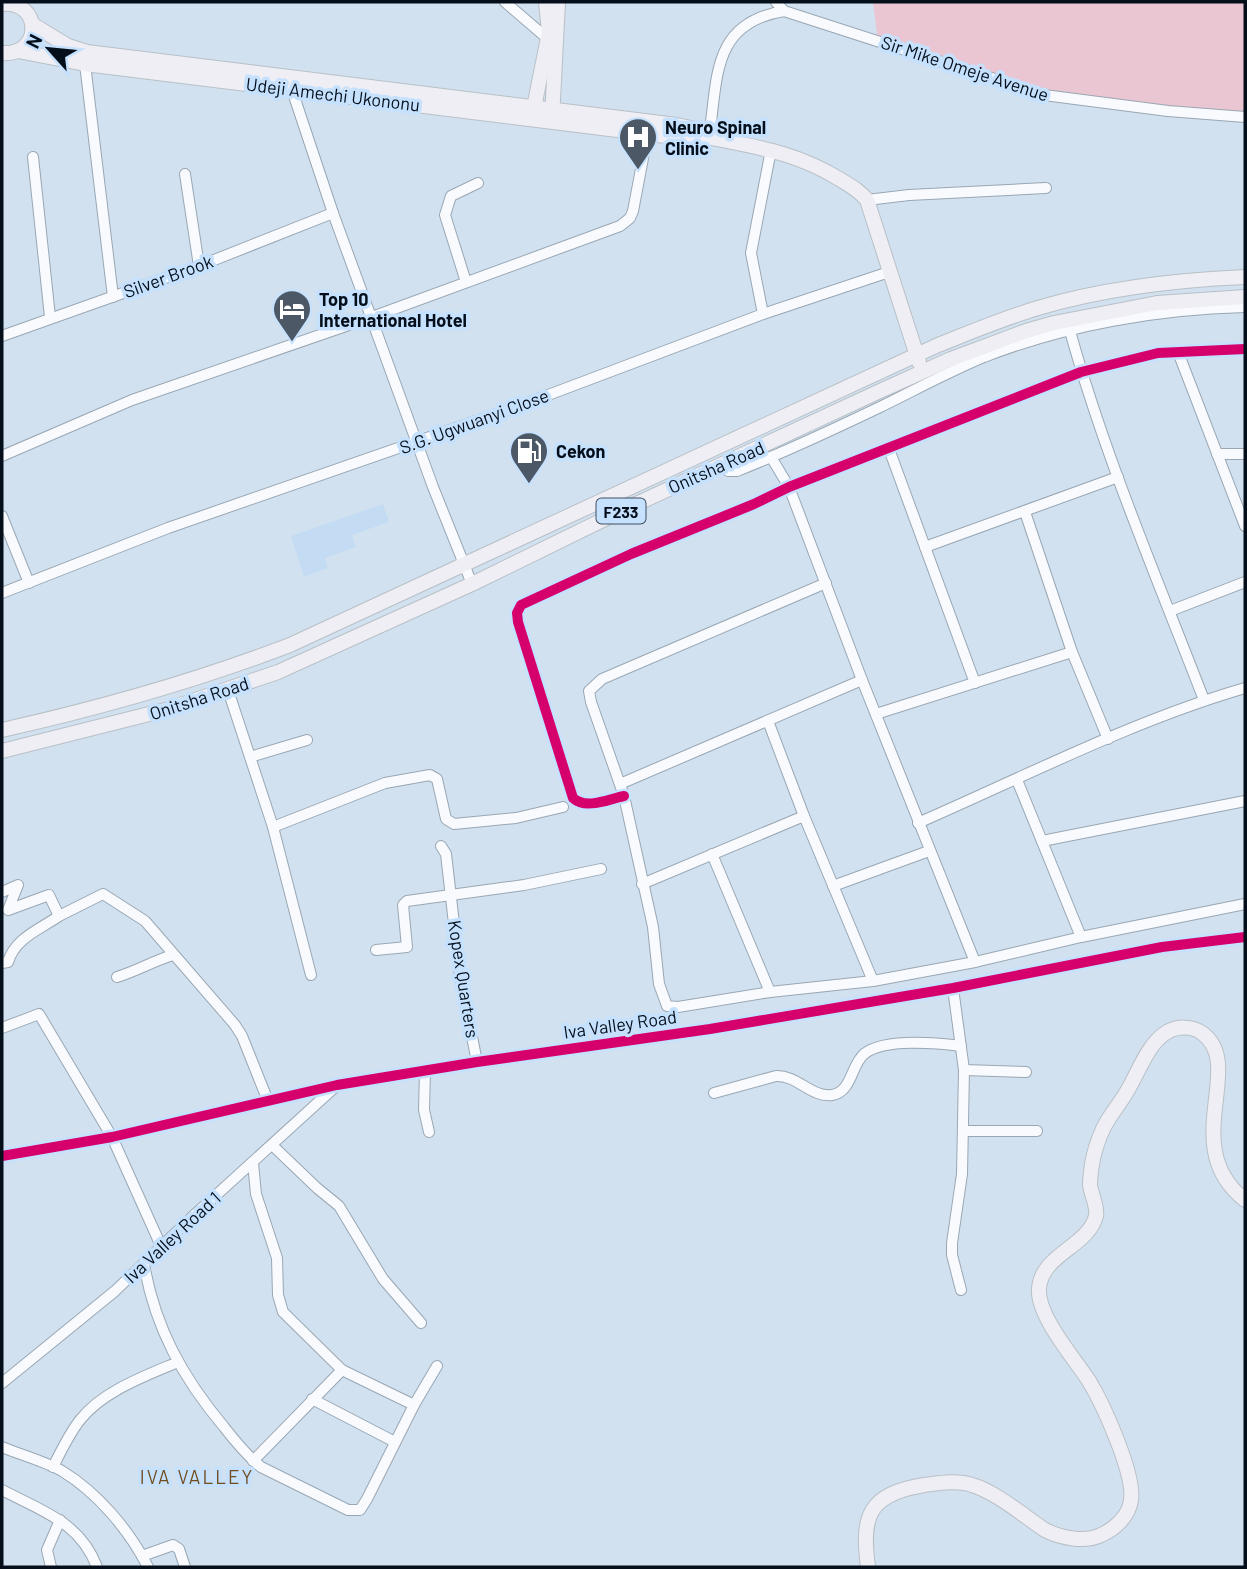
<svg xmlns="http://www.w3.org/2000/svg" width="1247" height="1569" font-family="Barlow,sans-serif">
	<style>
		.built { fill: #c3dcf4 }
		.green { fill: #eac5d2 }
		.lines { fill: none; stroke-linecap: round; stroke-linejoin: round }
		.minor-casing { stroke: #99a7b4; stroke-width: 12 }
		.major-casing { stroke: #b8c0c7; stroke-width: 16 }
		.minor { stroke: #f8fafd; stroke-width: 10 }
		.major { stroke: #eeeef4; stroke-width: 14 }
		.cycleway-casing { stroke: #c5e1fd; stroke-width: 15 }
		.cycleway { stroke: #d6006c; stroke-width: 10 }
		.labels { text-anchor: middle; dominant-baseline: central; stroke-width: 7; stroke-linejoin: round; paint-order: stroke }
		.shield { fill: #c5e1fd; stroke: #3e4e5f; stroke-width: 2 }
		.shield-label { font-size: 16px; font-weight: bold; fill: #040f1b }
		.street-label { font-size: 18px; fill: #040f1b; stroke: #c5e1fd }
		.poi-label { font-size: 18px; font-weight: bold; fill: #040f1b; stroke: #c5e1fd; text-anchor: start }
		.neighbourhood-label { font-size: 19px; letter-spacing: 2px; fill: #714c1d; stroke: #c5e1fd }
	</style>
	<rect width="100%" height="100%" fill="#d2e1f0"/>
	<path class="built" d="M383 504 389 522 352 535 356 547 325 558 328 568 304 577 291 536Z"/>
	<path class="green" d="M873 2H1245V117L1057 98 878 41Z"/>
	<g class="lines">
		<defs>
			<g id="minor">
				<path d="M505 2 548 39"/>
				<path d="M776 2 784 11 1044 95 1168 111 1245 117"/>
				<path d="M85 64 113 297"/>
				<path d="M292 90 333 213 433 487 472 584"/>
				<path d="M709 137C718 78 711 23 784 11"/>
				<path d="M33 157 50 317"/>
				<path d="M185 174 199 266"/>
				<path d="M867 200 909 195 1046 188"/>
				<path d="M466 282 445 215 451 196 478 183"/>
				<path d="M763 314 751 253 771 150"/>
				<path d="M1070 331C1105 457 1157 578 1204 700"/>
				<path d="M2 336 199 266 333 213"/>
				<path d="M1178 352 1245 526"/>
				<path d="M889 449 975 683"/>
				<path d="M1217 454H1245"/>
				<path d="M2 456 132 400 372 317 620 226 630 218 633 211 648 132"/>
				<path d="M771 457 789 487 862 680 975 962"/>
				<path d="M723 463 728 471H737C785 452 832 430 878 408 913 391 948 372 984 357 1066 325 1158 309 1245 307"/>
				<path d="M1025 512 1072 652 1108 739"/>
				<path d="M2 516 29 583"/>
				<path d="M925 547 1118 477"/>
				<path d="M826 583 602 679 589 691 591 702 624 796 653 927 659 984 667 1006 678 1007 770 992 873 981 975 962 1081 937 1245 904"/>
				<path d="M2 593 168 528 519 406 763 314 889 272"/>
				<path d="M1170 611 1245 582"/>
				<path d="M228 690 273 827 311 975"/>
				<path d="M876 714 1072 652"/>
				<path d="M768 721 804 816 873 981"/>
				<path d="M250 757 307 740"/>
				<path d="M1017 780 1081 937"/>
				<path d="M620 784 862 680"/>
				<path d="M624 796C609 799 586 810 573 798L518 622 517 613 521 605 631 554 754 504 789 487 1081 372 1158 353 1245 349"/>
				<path d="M918 823C1026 776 1132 721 1245 688"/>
				<path d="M273 827 385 783 430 775 437 779 446 819 454 824 516 818 563 807"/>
				<path d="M1042 841 1245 801"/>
				<path d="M441 846 446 854 460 976 477 1062"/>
				<path d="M712 854 770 992"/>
				<path d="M642 884 804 816"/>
				<path d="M833 886 929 851"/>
				<path d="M2 892 18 885 8 910 49 895 59 916 103 894 145 921 235 1025 242 1036 268 1101"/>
				<path d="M376 950 407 947 403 905 407 901 524 885 601 869"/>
				<path d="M2 963 8 962C15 938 39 930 59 916"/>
				<path d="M117 977C137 971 153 961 173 955"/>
				<path d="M953 988 964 1070 962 1174 952 1243V1255L961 1290"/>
				<path d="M2 1028 39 1014 112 1137 161 1246"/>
				<path d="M425 1070 424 1110 429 1132"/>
				<path d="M964 1070 1026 1072"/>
				<path d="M714 1093 776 1076C797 1075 812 1098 832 1095 852 1092 851 1065 864 1054 884 1038 937 1043 961 1046"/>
				<path d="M963 1131H1037"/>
				<path d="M272 1145 317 1188 339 1206 383 1279 421 1323"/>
				<path d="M2 1156 112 1137 337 1085 477 1062 710 1029 953 988 1162 947 1245 937"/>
				<path d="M253 1163 256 1194 277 1258 278 1295 283 1312 342 1370 414 1405"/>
				<path d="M144 1264C155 1328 183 1378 224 1427 235 1441 247 1456 261 1467L348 1510H360L367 1499 414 1405 437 1366"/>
				<path d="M2 1383 115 1291 191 1218 335 1087"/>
				<path d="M312 1399 395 1442"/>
				<path d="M2 1447C21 1455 44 1461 62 1471 98 1493 129 1530 148 1567"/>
				<path d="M253 1461 342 1370"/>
				<path d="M53 1467C61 1451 69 1434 80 1420 103 1391 145 1376 178 1362"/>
				<path d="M2 1490C42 1511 80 1522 97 1567"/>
				<path d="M142 1556 173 1545 179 1549 185 1567"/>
				<path d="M51 1567 47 1550 60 1520"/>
			</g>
			<g id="major">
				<path d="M2 4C42 0 43 56 2 53"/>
				<path d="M32 24 68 46 87 52 677 125 691 128 702 136C754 147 794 151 841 180 851 186 860 191 867 200L919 362"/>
				<path d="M18 51 85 64 690 139 702 136"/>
				<path d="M532 117 549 33 546 2"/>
				<path d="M552 119 558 2"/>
				<path d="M2 730C100 708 196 681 290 645L938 345C971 332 1004 318 1038 308 1105 288 1176 280 1245 277"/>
				<path d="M2 751 169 709 278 672 472 584 619 512 880 391 951 359 1026 331 1054 323 1157 303 1245 297"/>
				<path d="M868 1567C861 1515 869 1494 924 1485 940 1483 957 1480 972 1485 996 1492 1024 1516 1045 1530 1061 1538 1085 1543 1101 1535 1115 1529 1129 1516 1131 1500 1135 1474 1103 1404 1089 1381 1075 1359 1037 1316 1039 1289 1041 1254 1088 1247 1096 1216 1098 1207 1091 1194 1090 1185 1090 1178 1091 1171 1092 1164 1094 1152 1098 1140 1103 1129 1109 1116 1119 1105 1126 1093 1138 1074 1147 1044 1167 1032 1178 1026 1192 1026 1202 1033 1247 1065 1177 1147 1245 1200"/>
			</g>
		</defs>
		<use href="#minor" class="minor-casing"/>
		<use href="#major" class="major-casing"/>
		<use href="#minor" class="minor"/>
		<use href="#major" class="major"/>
		<defs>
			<g id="cycleway">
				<path d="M624 796C609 799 586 810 573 798L518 622 517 613 521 605 631 554 754 504 789 487 1081 372 1158 353 1245 349"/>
				<path d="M2 1156 112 1137 337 1085 477 1062 710 1029 953 988 1162 947 1245 937"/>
			</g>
		</defs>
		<use href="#cycleway" class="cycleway-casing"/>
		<use href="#cycleway" class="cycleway"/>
	</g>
	<defs>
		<symbol id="hospital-pin" viewBox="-11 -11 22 30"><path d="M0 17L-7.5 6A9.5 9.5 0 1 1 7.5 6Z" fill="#4c5866" stroke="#c5e1fd"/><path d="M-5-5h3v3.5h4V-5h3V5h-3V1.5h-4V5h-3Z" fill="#fff"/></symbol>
		<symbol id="hotel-pin" viewBox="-11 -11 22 30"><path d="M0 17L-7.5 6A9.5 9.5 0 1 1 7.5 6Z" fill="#4c5866" stroke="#c5e1fd"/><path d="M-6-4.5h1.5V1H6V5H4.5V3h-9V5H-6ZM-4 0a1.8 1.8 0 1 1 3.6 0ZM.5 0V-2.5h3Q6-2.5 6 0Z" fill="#fff"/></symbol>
		<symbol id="fuel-pin" viewBox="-11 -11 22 30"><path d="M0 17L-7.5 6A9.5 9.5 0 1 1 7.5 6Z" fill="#4c5866" stroke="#c5e1fd"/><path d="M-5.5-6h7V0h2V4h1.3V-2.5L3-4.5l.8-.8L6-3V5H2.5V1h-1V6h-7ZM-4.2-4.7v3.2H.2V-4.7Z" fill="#fff"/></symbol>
	</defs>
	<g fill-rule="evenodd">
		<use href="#hospital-pin" x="616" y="115" width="44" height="60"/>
		<use href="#hotel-pin" x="270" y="287" width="44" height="60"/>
		<use href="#fuel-pin" x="507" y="429" width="44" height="60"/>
	</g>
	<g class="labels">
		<rect class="shield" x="596.5" y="498.5" width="49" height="25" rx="5"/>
		<g class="shield-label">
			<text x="621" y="511">F233</text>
		</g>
		<g class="street-label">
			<text transform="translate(965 68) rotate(18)">Sir Mike Omeje Avenue</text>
			<text transform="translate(333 94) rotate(7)">Udeji Amechi Ukononu</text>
			<text transform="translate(168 276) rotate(-20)">Silver Brook</text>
			<text transform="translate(474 421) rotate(-20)">S.G. Ugwuanyi Close</text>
			<text transform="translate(716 467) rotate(-24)">Onitsha Road</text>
			<text transform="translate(199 698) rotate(-18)">Onitsha Road</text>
			<text transform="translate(464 979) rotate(81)">Kopex Quarters</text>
			<text transform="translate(620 1024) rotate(-8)">Iva Valley Road</text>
			<text transform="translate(172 1237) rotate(-43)">Iva Valley Road 1</text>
		</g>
		<g class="poi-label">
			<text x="665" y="127">Neuro Spinal<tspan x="665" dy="21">Clinic</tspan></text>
			<text x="319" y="299">Top 10<tspan x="319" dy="21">International Hotel</tspan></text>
			<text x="556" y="451">Cekon</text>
		</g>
		<g class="neighbourhood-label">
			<text x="197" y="1476">IVA VALLEY</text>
		</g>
	</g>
	<rect width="1247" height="1569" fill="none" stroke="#040f1b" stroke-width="7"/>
	<g transform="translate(49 49) rotate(297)" stroke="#c5e1fd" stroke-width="5" paint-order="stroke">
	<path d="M0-5L12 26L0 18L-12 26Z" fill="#040f1b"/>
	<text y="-10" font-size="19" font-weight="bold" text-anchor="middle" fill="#040f1b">N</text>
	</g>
</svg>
